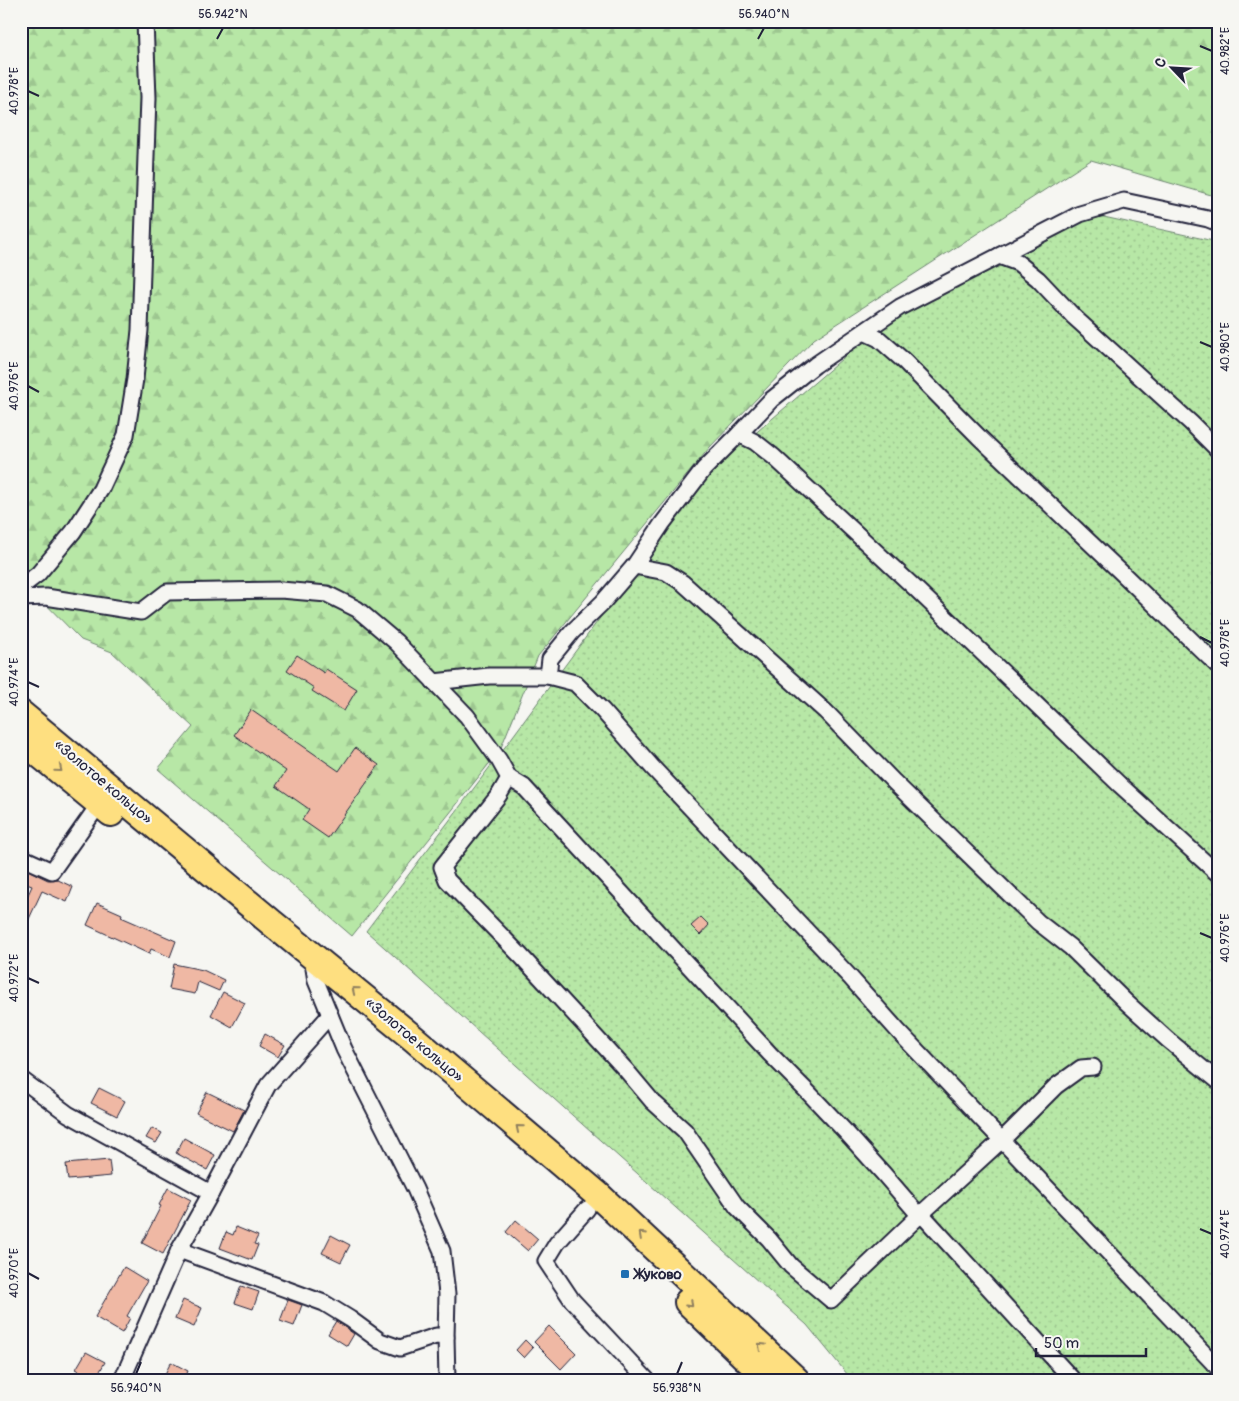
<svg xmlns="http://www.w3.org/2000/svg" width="1239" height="1401" font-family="Pangolin,sans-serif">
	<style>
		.forest { fill: url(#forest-firs); stroke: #6c8470 }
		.garden { fill: url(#garden-dots); stroke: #6c8470 }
		.building { fill: #efb8a4; stroke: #22223b }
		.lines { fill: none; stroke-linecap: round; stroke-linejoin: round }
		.minor-casing { stroke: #22223b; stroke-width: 19 }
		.trunk-casing { stroke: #22223b; stroke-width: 30 }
		.minor { stroke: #f6f6f2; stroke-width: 15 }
		.trunk { stroke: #fedf80; stroke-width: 26 }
		.oneway { stroke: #90805e }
		.ticks { fill: none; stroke: #22223b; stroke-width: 2 }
		.poi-dot { fill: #1f6fb2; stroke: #f6f6f2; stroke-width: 2 }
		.labels { text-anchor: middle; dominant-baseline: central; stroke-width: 4.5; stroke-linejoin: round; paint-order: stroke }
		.street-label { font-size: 15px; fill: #22223b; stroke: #f6f6f2 }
		.poi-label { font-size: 15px; font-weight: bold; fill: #22223b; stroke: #f6f6f2; text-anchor: start }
		.neatline { fill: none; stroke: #22223b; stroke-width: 2 }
		.ticks-label { font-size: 12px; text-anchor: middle; fill: #22223b }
	</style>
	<defs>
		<pattern id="forest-firs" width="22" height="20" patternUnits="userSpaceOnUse" patternTransform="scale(1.25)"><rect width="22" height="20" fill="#b7e7a6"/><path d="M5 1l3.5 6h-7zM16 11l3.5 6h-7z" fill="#9dc690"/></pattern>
		<pattern id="garden-dots" width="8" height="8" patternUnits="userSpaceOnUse" patternTransform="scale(1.25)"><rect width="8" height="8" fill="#b7e7a6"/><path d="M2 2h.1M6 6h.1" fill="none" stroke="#9dc690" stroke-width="1.8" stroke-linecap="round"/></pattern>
	</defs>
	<rect width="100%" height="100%" fill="#f6f6f2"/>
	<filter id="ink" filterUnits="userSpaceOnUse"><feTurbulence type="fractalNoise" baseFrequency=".02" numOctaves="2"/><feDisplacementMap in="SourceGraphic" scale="10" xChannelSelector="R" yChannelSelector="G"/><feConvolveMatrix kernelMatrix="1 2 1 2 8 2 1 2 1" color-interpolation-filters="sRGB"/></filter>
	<g filter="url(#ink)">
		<path class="forest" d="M21 21H1218V197L1091 160 814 339 710 447 538 656 500 750 352 936 158 769 193 727 112 652 81 640 32 590 21 589Z"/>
		<path class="garden" d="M1090 214 1218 242V1380H852L807 1325 366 931 502 751 703 478 891 317Z"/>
		<g class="building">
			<path d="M297 655 324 673 326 669 357 689 344 711 312 691 314 688 287 670Z"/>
			<path d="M251 710 339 771 355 748 379 765 328 838 302 820 309 809 276 786 286 771 234 735Z"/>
			<path d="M21 867 48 880 56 879 73 887 67 902 42 891 21 936V910L32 886 21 882Z"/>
			<path d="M97 903 122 914 121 917 176 941 170 957 151 949 149 954 87 925Z"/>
			<path d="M701 917 709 925 700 935 691 926Z"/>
			<path d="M174 964 203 970 224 980 219 991 198 982 195 994 169 989Z"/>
			<path d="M223 992 245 1003 232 1027 211 1015Z"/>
			<path d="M265 1034 285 1045 278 1057 259 1046Z"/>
			<path d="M99 1088 125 1101 117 1116 91 1103Z"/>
			<path d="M207 1092 244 1110 233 1131 196 1113Z"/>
			<path d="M152 1128 162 1133 156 1143 146 1138Z"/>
			<path d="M184 1138 215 1155 207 1170 176 1153Z"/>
			<path d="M109 1160 111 1176 68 1180 66 1164Z"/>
			<path d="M168 1188 191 1200 163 1254 142 1243 161 1206 159 1205Z"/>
			<path d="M516 1220 538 1239 528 1251 506 1232Z"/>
			<path d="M236 1227 258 1236 254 1244 258 1245 252 1260 220 1248 226 1232 233 1235Z"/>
			<path d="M331 1235 350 1245 341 1262 322 1253Z"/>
			<path d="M124 1267 147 1281 127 1316 130 1318 122 1333 95 1317Z"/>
			<path d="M241 1286 259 1292 253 1309 235 1303Z"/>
			<path d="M183 1300 202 1308 194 1327 175 1319Z"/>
			<path d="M288 1300 302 1305 294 1326 280 1321Z"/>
			<path d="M336 1321 354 1334 347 1346 328 1334Z"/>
			<path d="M549 1326 576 1353 561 1369 534 1342Z"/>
			<path d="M525 1340 533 1348 524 1358 516 1350Z"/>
			<path d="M86 1352 105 1362 95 1380 76 1369Z"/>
			<path d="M171 1362 188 1371 184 1380H162Z"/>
		</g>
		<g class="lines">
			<defs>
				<g id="minor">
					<path d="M999 256 1018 263 1038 279 1074 317 1191 423 1218 450"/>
					<path d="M864 332 879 339 904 361 979 437 1124 575 1218 666"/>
					<path d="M739 434 755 442 774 457 915 588 1120 785 1218 874"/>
					<path d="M634 566 666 572 683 583 826 712 894 782 1038 922 1070 947 1126 1002 1168 1040 1218 1081"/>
					<path d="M21 587 38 574 73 532 101 489 126 435 135 379 140 330 148 98 145 21"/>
					<path d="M21 598 46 597 141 612 167 592 281 590 327 594 357 609 396 642 467 716 499 760 509 778 499 795 442 867 447 880 521 956 626 1070 652 1101 685 1131 737 1207 769 1239 791 1266 831 1300 922 1213 1004 1138 1056 1086 1081 1068 1093 1067"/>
					<path d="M548 676 550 659 572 632 603 602 634 566 662 524 704 469 739 434 771 400 815 365 900 307 1080 214 1124 201 1208 219 1218 223"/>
					<path d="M434 682 489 676H548L575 683 602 710 653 768 849 976 899 1032 1218 1368"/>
					<path d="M509 778 524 787 770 1054C822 1105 872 1159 919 1215L926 1219 1073 1380"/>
					<path d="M21 857 52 871 100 803"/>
					<path d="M312 956 316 981 344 1049 415 1189 442 1251 447 1294 446 1337 447 1380"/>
					<path d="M21 1079 68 1114 211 1193"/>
					<path d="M587 1209 557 1243 546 1261 572 1300 647 1380"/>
					<path d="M179 1250 324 1303 350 1319 380 1341 400 1348 436 1336 446 1337"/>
					<path d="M122 1380 179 1250 211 1193 268 1085 330 1015"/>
				</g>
				<g id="trunk">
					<path d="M21 714 272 923 413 1038 598 1195 796 1380"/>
					<path d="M21 739 111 813"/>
					<path d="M688 1302 769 1380"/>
				</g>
			</defs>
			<use href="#minor" class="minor-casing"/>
			<use href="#trunk" class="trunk-casing"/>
			<use href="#minor" class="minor"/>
			<use href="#trunk" class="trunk"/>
		</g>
		<defs><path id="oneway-chevron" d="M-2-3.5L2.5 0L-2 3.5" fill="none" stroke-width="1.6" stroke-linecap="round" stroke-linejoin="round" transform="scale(1.25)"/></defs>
		<g class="oneway">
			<use href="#oneway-chevron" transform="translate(59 769) rotate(39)"/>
			<use href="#oneway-chevron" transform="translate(355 990) rotate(-141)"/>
			<use href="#oneway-chevron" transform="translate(519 1128) rotate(-140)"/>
			<use href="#oneway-chevron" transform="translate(642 1235) rotate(-137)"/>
			<use href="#oneway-chevron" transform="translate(690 1304) rotate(44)"/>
			<use href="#oneway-chevron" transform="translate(761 1346) rotate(-137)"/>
		</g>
	</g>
	<path class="ticks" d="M217 39 223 28M758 39 764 28M1200 46 1212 51M28 91 39 96M1200 342 1212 347M28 386 39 392M1200 637 1212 643M28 682 39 687M1200 933 1212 938M28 978 39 983M1200 1229 1212 1234M28 1273 39 1279M136 1374 141 1362M677 1374 682 1362"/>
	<rect class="poi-dot" x="620" y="1269" width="10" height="10" rx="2.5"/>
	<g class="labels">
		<g class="street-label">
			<text transform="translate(103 782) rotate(40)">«Золотое кольцо»</text>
			<text transform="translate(414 1040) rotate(40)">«Золотое кольцо»</text>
		</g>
		<g class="poi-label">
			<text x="635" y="1274">Жуково</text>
		</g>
	</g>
	<rect width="1239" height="1401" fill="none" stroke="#f6f6f2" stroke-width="55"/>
	<g transform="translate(1172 68) rotate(295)" stroke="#f6f6f2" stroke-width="4" paint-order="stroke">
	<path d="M0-4L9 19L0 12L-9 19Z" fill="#22223b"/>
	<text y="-8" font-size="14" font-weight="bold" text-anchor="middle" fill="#22223b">С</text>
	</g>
	<path d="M1036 1348v8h110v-8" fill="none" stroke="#22223b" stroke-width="2.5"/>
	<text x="1044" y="1348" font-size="15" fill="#22223b" stroke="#f6f6f2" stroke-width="4" paint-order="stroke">50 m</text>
	<rect x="28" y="28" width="1184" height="1346" class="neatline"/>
	<g class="ticks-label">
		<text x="223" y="18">56.942°N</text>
		<text x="764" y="18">56.940°N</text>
		<text transform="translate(1225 51) rotate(-90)" y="4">40.982°E</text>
		<text transform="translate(14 91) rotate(-90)" y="4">40.978°E</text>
		<text transform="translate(1225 347) rotate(-90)" y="4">40.980°E</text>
		<text transform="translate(14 386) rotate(-90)" y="4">40.976°E</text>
		<text transform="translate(1225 643) rotate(-90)" y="4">40.978°E</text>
		<text transform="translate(14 682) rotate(-90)" y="4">40.974°E</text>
		<text transform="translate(1225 938) rotate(-90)" y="4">40.976°E</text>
		<text transform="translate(14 978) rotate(-90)" y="4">40.972°E</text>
		<text transform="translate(1225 1234) rotate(-90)" y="4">40.974°E</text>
		<text transform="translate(14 1273) rotate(-90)" y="4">40.970°E</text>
		<text x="136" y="1392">56.940°N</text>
		<text x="677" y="1392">56.938°N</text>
	</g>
</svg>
